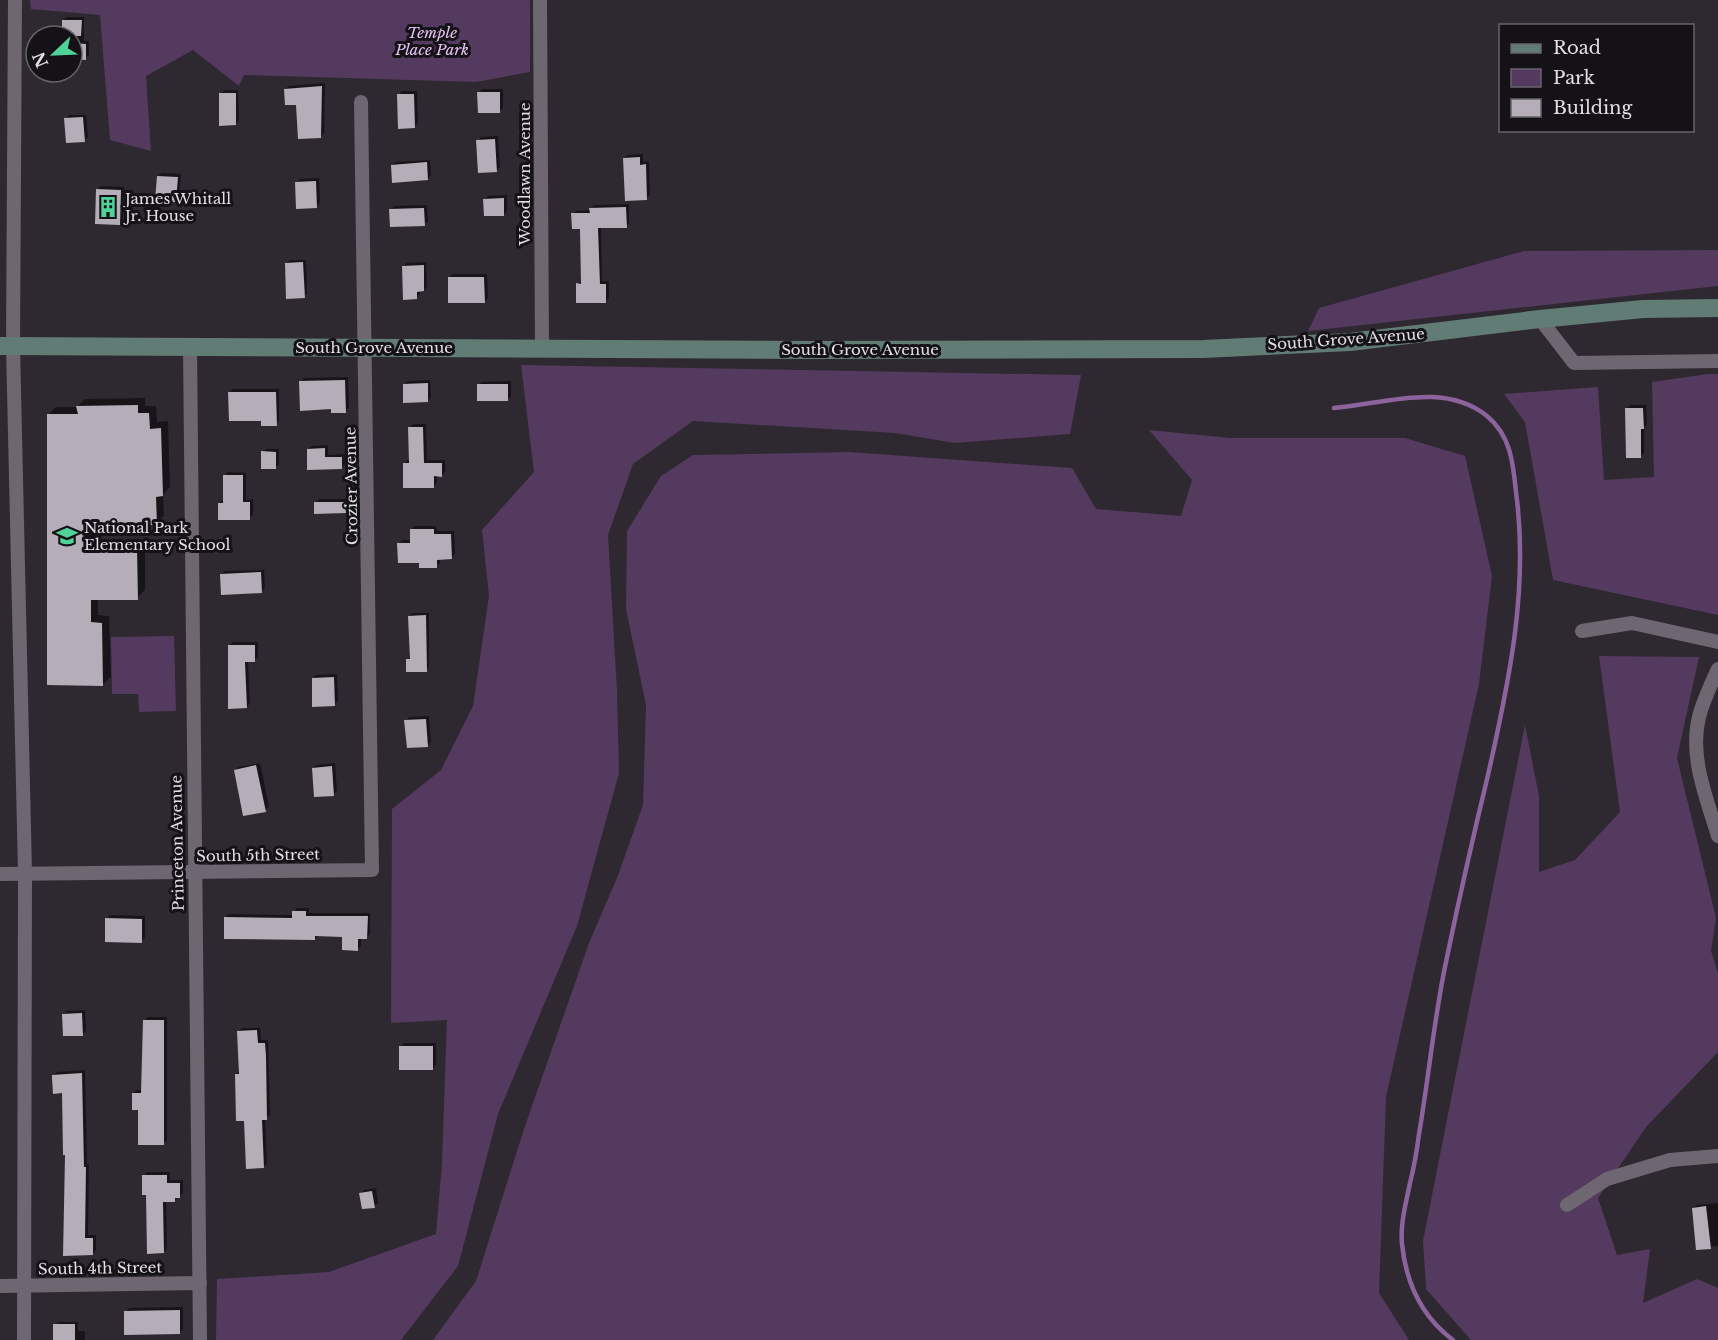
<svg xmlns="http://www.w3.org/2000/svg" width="1718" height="1340" font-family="'Libre Baskerville',serif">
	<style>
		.green { fill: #543a5e }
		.shadow { fill: #0007 }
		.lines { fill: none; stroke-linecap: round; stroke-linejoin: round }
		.stream { stroke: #8d639d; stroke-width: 4.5 }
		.building { fill: #b5adb8 }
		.street { stroke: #6e6771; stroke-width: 14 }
		.secondary { stroke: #617c75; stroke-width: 18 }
		.labels { text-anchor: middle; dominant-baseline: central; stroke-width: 6; stroke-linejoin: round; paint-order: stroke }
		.park-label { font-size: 15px; font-style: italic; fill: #e8c4f6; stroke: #141216 }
		.street-label { font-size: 15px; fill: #e2dee4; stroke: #141216 }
		.poi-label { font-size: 15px; fill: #e2dee4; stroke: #141216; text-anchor: start }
	</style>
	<rect width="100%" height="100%" fill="#2e2830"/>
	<g class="green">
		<path d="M30 0H530V72L476 82 244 75 239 86 193 50 146 76 151 151 110 140 100 15 31 9Z"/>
		<path d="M1718 250V286L1308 331 1319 308 1524 251Z"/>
		<path d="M521 365 1081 375 1070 434 955 443 895 433 693 421 633 464 608 535 617 691 619 773 577 926 498 1114 458 1266 401 1340H216L217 1279 329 1272 436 1234 442 1163 447 1020 391 1023 392 809 441 770 473 706 489 596 482 530 534 472Z"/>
		<path d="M1708 374H1718V615L1553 580 1525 422 1504 394 1598 387 1604 480 1654 477 1652 382Z"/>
		<path d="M1149 430 1230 438H1405L1465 456 1492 576 1479 684 1386 1097 1379 1293 1409 1340H433L476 1281 524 1129 589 943 617 878 643 805 646 705 626 609 627 531 661 476 693 455 849 452 1072 468 1096 509 1181 516 1192 480Z"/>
		<path d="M174 636 176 711 139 712 138 694H112L111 637Z"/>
		<path d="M1599 656 1699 657 1677 758 1716 918 1711 951 1718 973V1052L1646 1127 1598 1198 1617 1255 1650 1249 1643 1303 1697 1279 1718 1288V1340H1471L1426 1289 1423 1241 1525 725 1539 796V872L1575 860 1620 812Z"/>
	</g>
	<g class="shadow">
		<path d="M67 17H84V41H89V55L85 58H72V36H63V20Z"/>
		<path d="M325 83 324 133 321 137 298 103 285 89 289 86Z"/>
		<path d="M482 89H503V108L499 111 479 93Z"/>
		<path d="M224 90H238L239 120 236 124 220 94Z"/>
		<path d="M402 91H417L418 123 415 127 399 95Z"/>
		<path d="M69 115H86L88 137 84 140 66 119Z"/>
		<path d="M498 136 500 167 496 171 478 141 481 137Z"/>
		<path d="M643 154V162L649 161 650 195 647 198 624 158 628 155Z"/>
		<path d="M430 160 431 175 428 179 392 165 396 162Z"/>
		<path d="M162 173 181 174 179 197 176 200 158 176Z"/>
		<path d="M319 178 320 203 316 207 297 182 300 179Z"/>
		<path d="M101 186 124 187 123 220 119 223 97 190Z"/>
		<path d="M507 195V211L504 214 484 200 488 196Z"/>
		<path d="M629 204V223L626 226 601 227 602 281H609V298L605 302 578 284 581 281V227L573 214 576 211 591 210 594 205Z"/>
		<path d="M427 205 428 221 424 224 391 210 394 206Z"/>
		<path d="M290 260H306L307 293 304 297 286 264Z"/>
		<path d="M426 262 427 286 424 290H420V294L416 298 403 266 407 263Z"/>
		<path d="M453 274H487L488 298 484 302 449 278Z"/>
		<path d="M348 377 349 408 345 411 332 408 300 382 304 378Z"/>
		<path d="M430 380 431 397 427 401 404 384 408 381Z"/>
		<path d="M511 381V396L508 399 478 385 482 382Z"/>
		<path d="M233 389H279V421L276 425 262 419 230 392Z"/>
		<path d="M145 398V406H156L157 422 168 421 170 487 163 495 164 516 156 523H95L94 541 145 540V590L137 598 98 599V615L109 616 111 677 103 684 48 415 56 407H77L85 399Z"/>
		<path d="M1630 405H1646L1647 424 1644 427V453L1640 457 1626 409Z"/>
		<path d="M413 424H426L427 460H445V472L442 475H437V483L433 487 404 463 408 460H411L409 428Z"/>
		<path d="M328 445V455L345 454V464L342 467 308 449 312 446Z"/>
		<path d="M266 449H279V464L275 468 263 452Z"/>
		<path d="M228 472 246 473V500L253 499V515L249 518 219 503 224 500V476Z"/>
		<path d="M319 499H348V508L345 512 315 503Z"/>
		<path d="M415 526H436L437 531H454L455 554 451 558H440V563L436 566 420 561 399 544 402 540H411V530Z"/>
		<path d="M264 570 265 588 261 592 221 575 225 571Z"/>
		<path d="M413 613H429V667L426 671 407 660 411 656 409 616Z"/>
		<path d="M233 642H258V657L254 660H248L250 703 247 707 229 646Z"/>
		<path d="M337 674 338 701 335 704 313 678 316 675Z"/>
		<path d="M429 716 431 742 428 745 406 721 409 717Z"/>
		<path d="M260 763 269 807 265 810 235 770 239 767Z"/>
		<path d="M335 763 337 791 334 794 313 768 317 765Z"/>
		<path d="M297 908H309V913H370V934L367 937H361V946L357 949 344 935H319L315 939 226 917 229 914 293 915Z"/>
		<path d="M110 915 145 916V938L141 941 107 919Z"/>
		<path d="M85 1010 86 1031 82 1034 64 1014 67 1011Z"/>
		<path d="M148 1017H167V1140L164 1143 139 1109 133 1093 137 1090H143L145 1020Z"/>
		<path d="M242 1028H260L261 1040H268L270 1115 265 1118 267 1163 264 1166 245 1119 236 1074 240 1070 239 1032Z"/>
		<path d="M404 1043H436V1065L432 1069 401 1046Z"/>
		<path d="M85 1070 87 1164H89L88 1235H96V1250L93 1254 66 1201 64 1092 54 1075 57 1072Z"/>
		<path d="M147 1172H170V1180H183V1193L175 1200H166L167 1248 164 1252 147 1193 144 1176Z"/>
		<path d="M376 1188 378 1203 374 1206 361 1193 364 1190Z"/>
		<path d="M1718 1203V1246L1697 1248 1693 1208 1697 1205Z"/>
		<path d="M183 1307V1329L179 1333 125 1312 129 1308Z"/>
		<path d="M58 1322H78V1331H85V1340H54L55 1325Z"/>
	</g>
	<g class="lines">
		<path class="stream" d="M1334 408C1383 404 1444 381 1487 416 1511 436 1513 463 1516 492 1529 588 1509 682 1488 775 1473 837 1459 899 1446 962 1434 1018 1429 1076 1419 1134 1417 1150 1414 1167 1410 1183 1406 1203 1400 1224 1402 1244 1406 1283 1421 1316 1453 1340"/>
	</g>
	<g class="building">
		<path d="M62 20H82L81 36H62Z"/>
		<path d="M72 43 86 44V60L72 59Z"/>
		<path d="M322 86 321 138 298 139 296 105H285L284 89Z"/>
		<path d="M477 92H500V113H478Z"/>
		<path d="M219 93H236V125L219 126Z"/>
		<path d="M397 94H414L415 128 398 129Z"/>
		<path d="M83 117 85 142 66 143 64 118Z"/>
		<path d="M495 139 497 172 478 173 476 140Z"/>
		<path d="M640 157V165L646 164 647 200 625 201 623 158Z"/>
		<path d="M427 162 428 180 392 183 391 165Z"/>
		<path d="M157 176 178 177 176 202 155 201Z"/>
		<path d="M316 181 317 208 296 209 295 182Z"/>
		<path d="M96 189 121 190 120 225 95 224Z"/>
		<path d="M504 198V216H484L483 199Z"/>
		<path d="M626 207 627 228H598L600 284H606V303H576V283L581 284 580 229H572L571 213H590L589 208Z"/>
		<path d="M424 208 425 226 390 227 389 209Z"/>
		<path d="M303 262 305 298 286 299 285 263Z"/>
		<path d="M424 265V291L417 292V299L403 300 402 266Z"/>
		<path d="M448 277H484L485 303H448Z"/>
		<path d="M345 380 346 413H331V409L300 411 299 381Z"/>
		<path d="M428 383V402L403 403V384Z"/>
		<rect x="477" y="384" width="31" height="17"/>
		<path d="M228 392H276L277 426H261V421H229Z"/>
		<path d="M138 405V413H149L150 429 161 428 163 496 156 497 157 525 87 524V548L137 547 138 600H91V622L102 623 103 686 47 685V414H78L76 406Z"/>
		<path d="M1625 408H1643L1644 429H1641V458H1626Z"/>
		<path d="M408 427H423L424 463H442V477L434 476V488H403V463H409Z"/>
		<path d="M325 448V457H342V469L307 470V449Z"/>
		<path d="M261 451 276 452V469H261Z"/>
		<path d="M223 475H243V502H250V520H218V503H223Z"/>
		<path d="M314 502H345L346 513 314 514Z"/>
		<path d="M410 529H434V534H451L452 559 437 560V568H419V563H398L397 543H410Z"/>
		<path d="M261 572 262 593 221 595 220 574Z"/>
		<path d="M426 615 427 672H406V659H410L408 616Z"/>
		<path d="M228 645H255V662H245L247 708 228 709Z"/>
		<path d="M334 677 335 706 312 707V678Z"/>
		<path d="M426 719 428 747 407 748 404 720Z"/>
		<path d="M256 765 266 812 243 816 234 770Z"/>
		<path d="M332 766 334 796 314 797 312 768Z"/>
		<path d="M292 911H306V916H368L367 939H358V951L342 950V937L315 936V940L224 939V917L292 918Z"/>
		<path d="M105 918 142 919V943L105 942Z"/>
		<path d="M82 1013 83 1036H63L62 1014Z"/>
		<path d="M143 1020H164V1145H138V1110H132V1093H141Z"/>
		<path d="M257 1030 258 1043H265L266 1056 267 1120H262L264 1168 246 1169 244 1121H236L235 1074H239L237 1031Z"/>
		<rect x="399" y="1046" width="34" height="24"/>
		<path d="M82 1073 84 1167H86L85 1238H93V1255L63 1256 65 1155H63L62 1093 53 1094 52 1078V1075Z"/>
		<path d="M142 1175H167V1183H180V1198H175V1202H163L164 1253 147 1254 146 1195H142Z"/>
		<path d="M372 1191 375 1208 362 1209 359 1193Z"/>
		<path d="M1706 1206 1711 1249 1696 1250 1692 1208Z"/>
		<path d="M180 1310V1334L124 1335V1311Z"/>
		<rect x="53" y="1324" width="22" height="16"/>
	</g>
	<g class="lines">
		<g class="street">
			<path d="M15 0 13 346 25 873 24 1340"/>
			<path d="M540 0 542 347"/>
			<path d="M1540 319 1574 363 1718 361"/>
			<path d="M190 346 200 1340"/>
			<path d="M1582 631 1632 623 1718 642"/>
			<path d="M1718 669C1711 684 1703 701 1699 717 1689 757 1707 799 1718 836"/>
			<path d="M0 874 372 870 361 102"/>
			<path d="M1567 1205 1607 1179 1670 1160 1718 1156"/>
			<path d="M0 1286 200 1283"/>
		</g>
		<path class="secondary" d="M0 346 818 350 1203 349 1350 342 1540 319 1643 309 1718 308"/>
	</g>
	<defs>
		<symbol id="building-bare" viewBox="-9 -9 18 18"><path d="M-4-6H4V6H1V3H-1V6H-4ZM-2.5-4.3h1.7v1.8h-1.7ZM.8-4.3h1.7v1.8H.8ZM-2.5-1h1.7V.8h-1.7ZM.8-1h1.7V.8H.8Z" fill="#4fd399" stroke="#141216" stroke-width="2.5" paint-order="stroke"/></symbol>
		<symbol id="school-bare" viewBox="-9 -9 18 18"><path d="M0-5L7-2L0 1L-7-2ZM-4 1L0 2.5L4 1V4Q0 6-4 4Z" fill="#4fd399" stroke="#141216" stroke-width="2.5" paint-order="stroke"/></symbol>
	</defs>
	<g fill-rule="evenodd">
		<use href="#building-bare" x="93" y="192" width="30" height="30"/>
		<use href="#school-bare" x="52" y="521" width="30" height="30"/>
	</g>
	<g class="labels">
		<g class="park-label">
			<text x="432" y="32">Temple<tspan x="432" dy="17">Place Park</tspan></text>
		</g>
		<g class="street-label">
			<text transform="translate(524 174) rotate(-90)">Woodlawn Avenue</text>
			<text transform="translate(1346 339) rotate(-4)">South Grove Avenue</text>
			<text x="374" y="347">South Grove Avenue</text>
			<text x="860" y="349">South Grove Avenue</text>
			<text transform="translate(351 486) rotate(-91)">Crozier Avenue</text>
			<text transform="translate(177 843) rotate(-91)">Princeton Avenue</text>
			<text transform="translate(258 855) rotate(-1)">South 5th Street</text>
			<text transform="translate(100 1268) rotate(-1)">South 4th Street</text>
		</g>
		<g class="poi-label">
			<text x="125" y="198">James Whitall<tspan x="125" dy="17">Jr. House</tspan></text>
			<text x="84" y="527">National Park<tspan x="84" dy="17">Elementary School</tspan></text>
		</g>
	</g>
	<rect x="1499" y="24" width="195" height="108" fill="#141216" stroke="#666468" stroke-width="1.5"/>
	<rect x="1511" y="44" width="30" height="9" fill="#617c75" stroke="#666468" stroke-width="1.5"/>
	<text x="1553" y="54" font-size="18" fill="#e2dee4">Road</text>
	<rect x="1511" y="69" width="30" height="18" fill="#543a5e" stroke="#666468" stroke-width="1.5"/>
	<text x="1553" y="84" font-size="18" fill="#e2dee4">Park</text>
	<rect x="1511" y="99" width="30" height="18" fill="#b5adb8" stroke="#666468" stroke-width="1.5"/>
	<text x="1553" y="114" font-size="18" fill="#e2dee4">Building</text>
	<g transform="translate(54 54) rotate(247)"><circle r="28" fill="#141216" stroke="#666468" stroke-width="1.5"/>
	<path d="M0-4.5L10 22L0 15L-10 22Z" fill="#4fd399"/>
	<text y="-9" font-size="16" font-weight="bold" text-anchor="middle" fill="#e2dee4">N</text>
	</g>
</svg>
